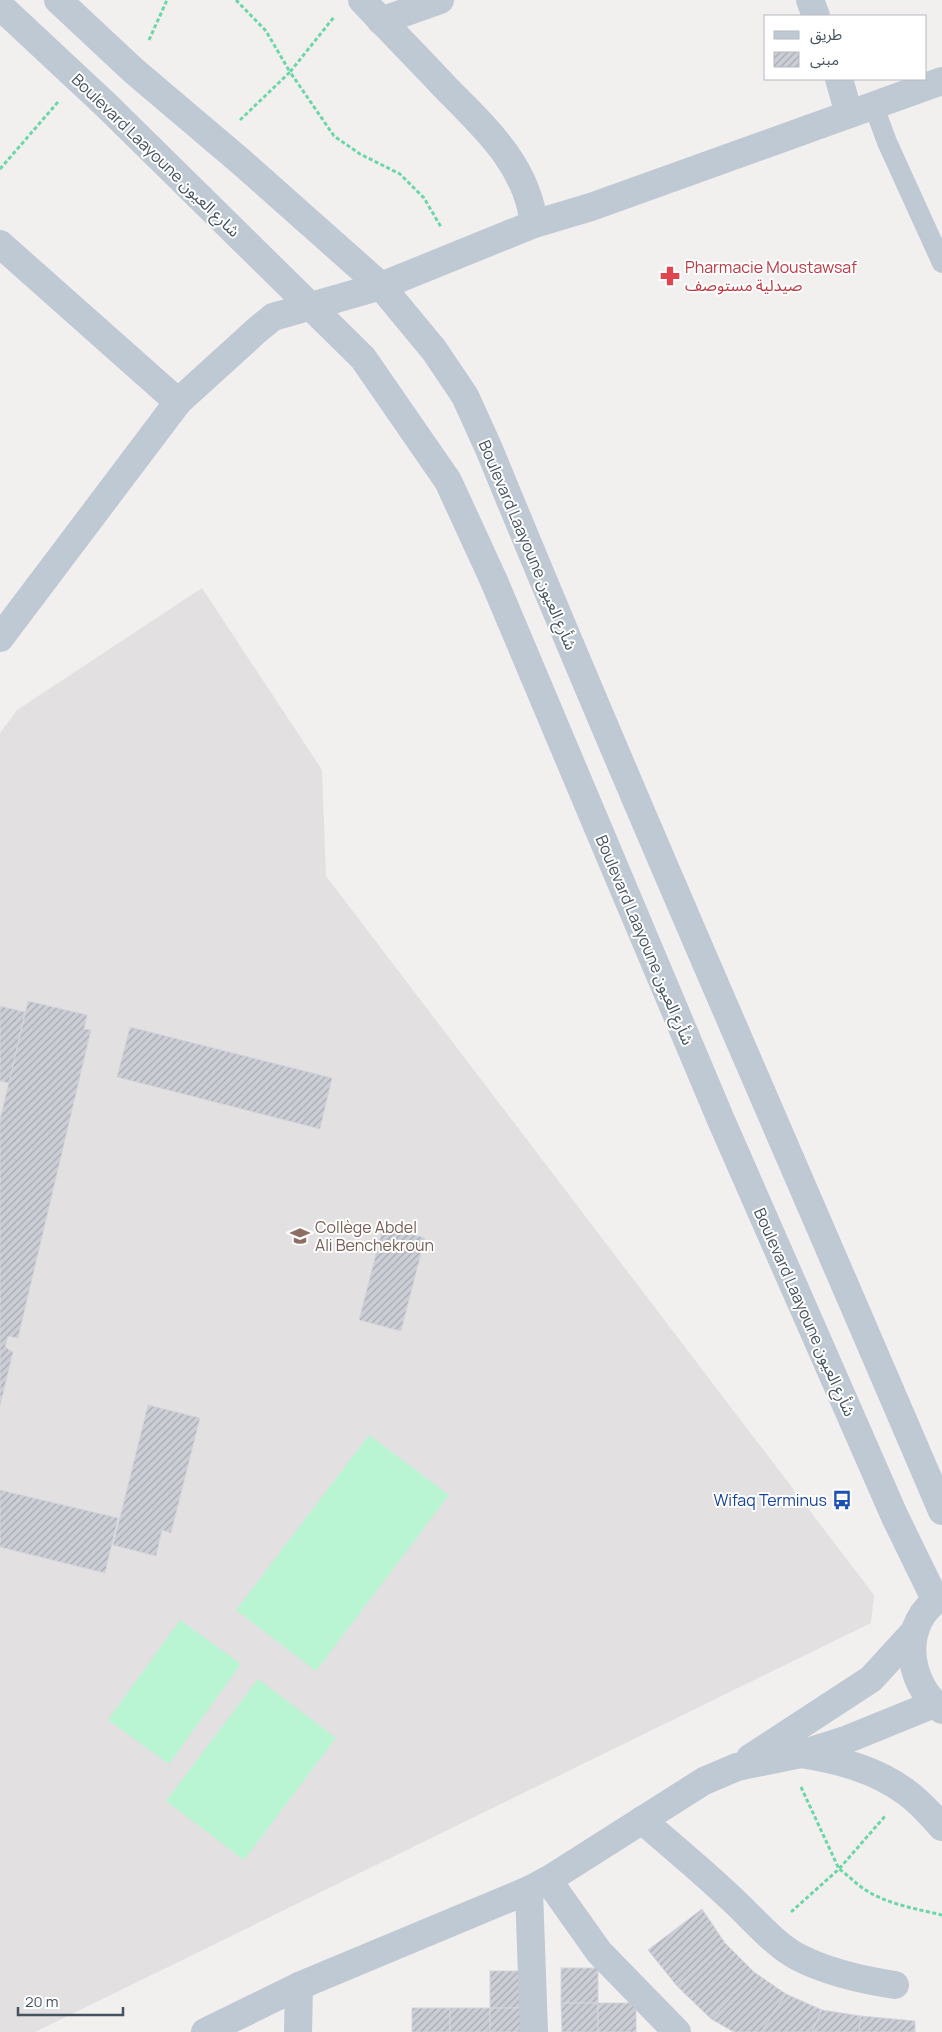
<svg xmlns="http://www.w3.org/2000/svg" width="942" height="2032" font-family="Manrope,'Noto Sans Arabic',sans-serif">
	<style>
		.education { fill: #e3e0e1 }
		.pitch { fill: #b9f5d2 }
		.building { fill: url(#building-hatch); stroke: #d3d5dc }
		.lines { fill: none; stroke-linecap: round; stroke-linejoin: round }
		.path { stroke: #6cd7a6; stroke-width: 3; stroke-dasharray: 4 2.5; stroke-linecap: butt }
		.service { stroke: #bec9d3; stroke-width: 20 }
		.minor { stroke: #bec9d3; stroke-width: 28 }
		.tertiary { stroke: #bec9d3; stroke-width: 28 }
		.labels { text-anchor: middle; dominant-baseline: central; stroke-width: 4; stroke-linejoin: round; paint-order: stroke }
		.street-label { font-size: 16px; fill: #45525f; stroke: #fff }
		.health-label { font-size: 16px; fill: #be3a42; stroke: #fff; text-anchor: start }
		.education-label { font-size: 16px; fill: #785e54; stroke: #fff; text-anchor: start }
		.transit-label { font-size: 16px; fill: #164399; stroke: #fff; text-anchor: end }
	</style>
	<defs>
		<pattern id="building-hatch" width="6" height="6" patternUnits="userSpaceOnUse" patternTransform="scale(1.25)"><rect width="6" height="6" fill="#cbced5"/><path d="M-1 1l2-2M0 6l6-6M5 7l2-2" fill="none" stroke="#a7aab0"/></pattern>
	</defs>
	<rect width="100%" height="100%" fill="#f2efef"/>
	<path class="education" d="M202 588 322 770 326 876 874 1595 871 1623 35 2032H0V733L17 710Z"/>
	<g class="pitch">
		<path d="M369 1435 449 1495 316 1671 236 1610Z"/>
		<path d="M180 1620 241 1664 169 1764 108 1720Z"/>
		<path d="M258 1679 336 1738 244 1860 166 1801Z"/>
	</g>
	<g class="building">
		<path d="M28 1001 87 1015 84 1029 91 1030 18 1338 8 1336 5 1347 13 1352 0 1406V1120Z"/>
		<path d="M0 1006 25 1012 9 1083 0 1081Z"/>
		<path d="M130 1027 332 1078 320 1129 117 1077Z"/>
		<path d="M383 1227 425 1238 401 1331 359 1320Z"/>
		<path d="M148 1405 200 1418 171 1533 162 1530 156 1556 113 1545Z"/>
		<path d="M0 1490 118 1518 105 1573 0 1547Z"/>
		<path d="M702 1909 725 1943 677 1986 648 1950Z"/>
		<path d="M725 1943 754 1972 711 2019 677 1986Z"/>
		<rect x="561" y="1968" width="37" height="35"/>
		<rect x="490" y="1971" width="37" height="37"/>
		<path d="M754 1972 786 1994 761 2032H734L711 2019Z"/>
		<path d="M786 1994 822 2010 812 2032H761Z"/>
		<path d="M561 2003H598V2032H562Z"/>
		<rect x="598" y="2003" width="38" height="29"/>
		<rect x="412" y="2008" width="38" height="24"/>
		<rect x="450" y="2008" width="40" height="24"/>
		<path d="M490 2008H527L528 2032H490Z"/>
		<path d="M822 2010 861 2016 859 2032H812Z"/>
		<path d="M861 2016 915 2021V2032H859Z"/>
	</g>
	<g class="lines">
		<g class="path">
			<path d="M236 0 266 31 290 72 334 17"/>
			<path d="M149 40 167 0"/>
			<path d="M240 120 290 72 334 136 360 154 400 174 424 198 441 227"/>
			<path d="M0 169 58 102"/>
			<path d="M801 1787 839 1869 886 1815"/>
			<path d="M791 1912 839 1869C848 1875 855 1883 864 1889 886 1904 917 1909 942 1915"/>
		</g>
		<path class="service" d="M873 104 887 142 942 263"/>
		<g class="minor">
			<path d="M362 0C389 29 417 57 444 86 484 127 527 164 534 224"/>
			<path d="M810 0 816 16"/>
			<path d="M381 21 440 0"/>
			<path d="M839 79 849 114"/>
			<path d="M0 244 178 402"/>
			<path d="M0 638 178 402 256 331 273 317 381 286 534 224 591 207 942 81"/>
			<path d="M750 1758 871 1679 915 1631"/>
			<path d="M642 1820C673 1847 706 1874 736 1903 756 1922 776 1946 800 1958 830 1973 862 1980 895 1985"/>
			<path d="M548 1880 599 1952 677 2032"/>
			<path d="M529 1890 534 2032"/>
			<path d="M205 2032 299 1986 529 1890 548 1880 704 1781 737 1767 801 1754 848 1739 934 1704"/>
			<path d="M298 2032 299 1986"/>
		</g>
		<g class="tertiary">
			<path d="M58 0 134 71 239 160 381 286 434 350 465 396 489 449C635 805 791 1157 942 1511"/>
			<path d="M0 6 106 105 363 358 448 481 494 581 721 1120 895 1517 936 1601"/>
			<path d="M942 1597C899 1621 906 1683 942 1710"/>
			<path d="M801 1754C838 1760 875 1769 906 1792 919 1801 931 1815 942 1827"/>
		</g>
	</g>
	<defs>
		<symbol id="pharmacy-bare" viewBox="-9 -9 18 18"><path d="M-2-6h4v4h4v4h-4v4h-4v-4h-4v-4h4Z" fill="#e0444e" stroke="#fff" stroke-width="2.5" paint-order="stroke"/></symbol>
		<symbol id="school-bare" viewBox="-9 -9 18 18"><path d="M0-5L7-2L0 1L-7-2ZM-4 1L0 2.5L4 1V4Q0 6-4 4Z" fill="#8d6e63" stroke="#fff" stroke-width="2.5" paint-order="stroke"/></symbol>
		<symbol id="bus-bare" viewBox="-9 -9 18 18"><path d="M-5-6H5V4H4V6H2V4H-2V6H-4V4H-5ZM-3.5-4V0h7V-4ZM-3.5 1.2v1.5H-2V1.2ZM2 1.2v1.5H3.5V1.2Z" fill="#1a4fb4" stroke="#fff" stroke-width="2.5" paint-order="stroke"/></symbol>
	</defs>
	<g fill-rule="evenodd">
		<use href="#pharmacy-bare" x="656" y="262" width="28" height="28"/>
		<use href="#school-bare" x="286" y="1222" width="28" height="28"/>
		<use href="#bus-bare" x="828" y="1486" width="28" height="28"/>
	</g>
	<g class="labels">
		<g class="street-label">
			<text transform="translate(156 155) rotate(44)">Boulevard Laayoune شارع العيون</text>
			<text transform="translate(528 545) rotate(67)">Boulevard Laayoune شأرع العيون</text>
			<text transform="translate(645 940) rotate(67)">Boulevard Laayoune شأرع العيون</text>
			<text transform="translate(805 1312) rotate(66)">Boulevard Laayoune شأرع العيون</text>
		</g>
		<g class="health-label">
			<text x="685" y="267">Pharmacie Moustawsaf<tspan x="685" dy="18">صيدلية مستوصف</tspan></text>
		</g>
		<g class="education-label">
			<text x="315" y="1227">Collège Abdel<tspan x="315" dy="18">Ali Benchekroun</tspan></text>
		</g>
		<g class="transit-label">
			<text x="827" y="1500">Wifaq Terminus</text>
		</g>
	</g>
	<rect x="764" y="15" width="162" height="65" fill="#ffffff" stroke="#b5babf"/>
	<rect x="774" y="31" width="25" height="8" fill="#bec9d3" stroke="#b5babf"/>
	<text x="810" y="40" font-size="15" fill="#45525f">طريق</text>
	<rect x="774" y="52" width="25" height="15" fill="url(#building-hatch)" stroke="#b5babf"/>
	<text x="810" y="65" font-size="15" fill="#45525f">مبنى</text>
	<path d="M18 2007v8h105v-8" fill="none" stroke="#45525f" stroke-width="2.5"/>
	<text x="25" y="2007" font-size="15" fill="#45525f" stroke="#ffffff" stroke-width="4" paint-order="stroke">20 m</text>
</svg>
